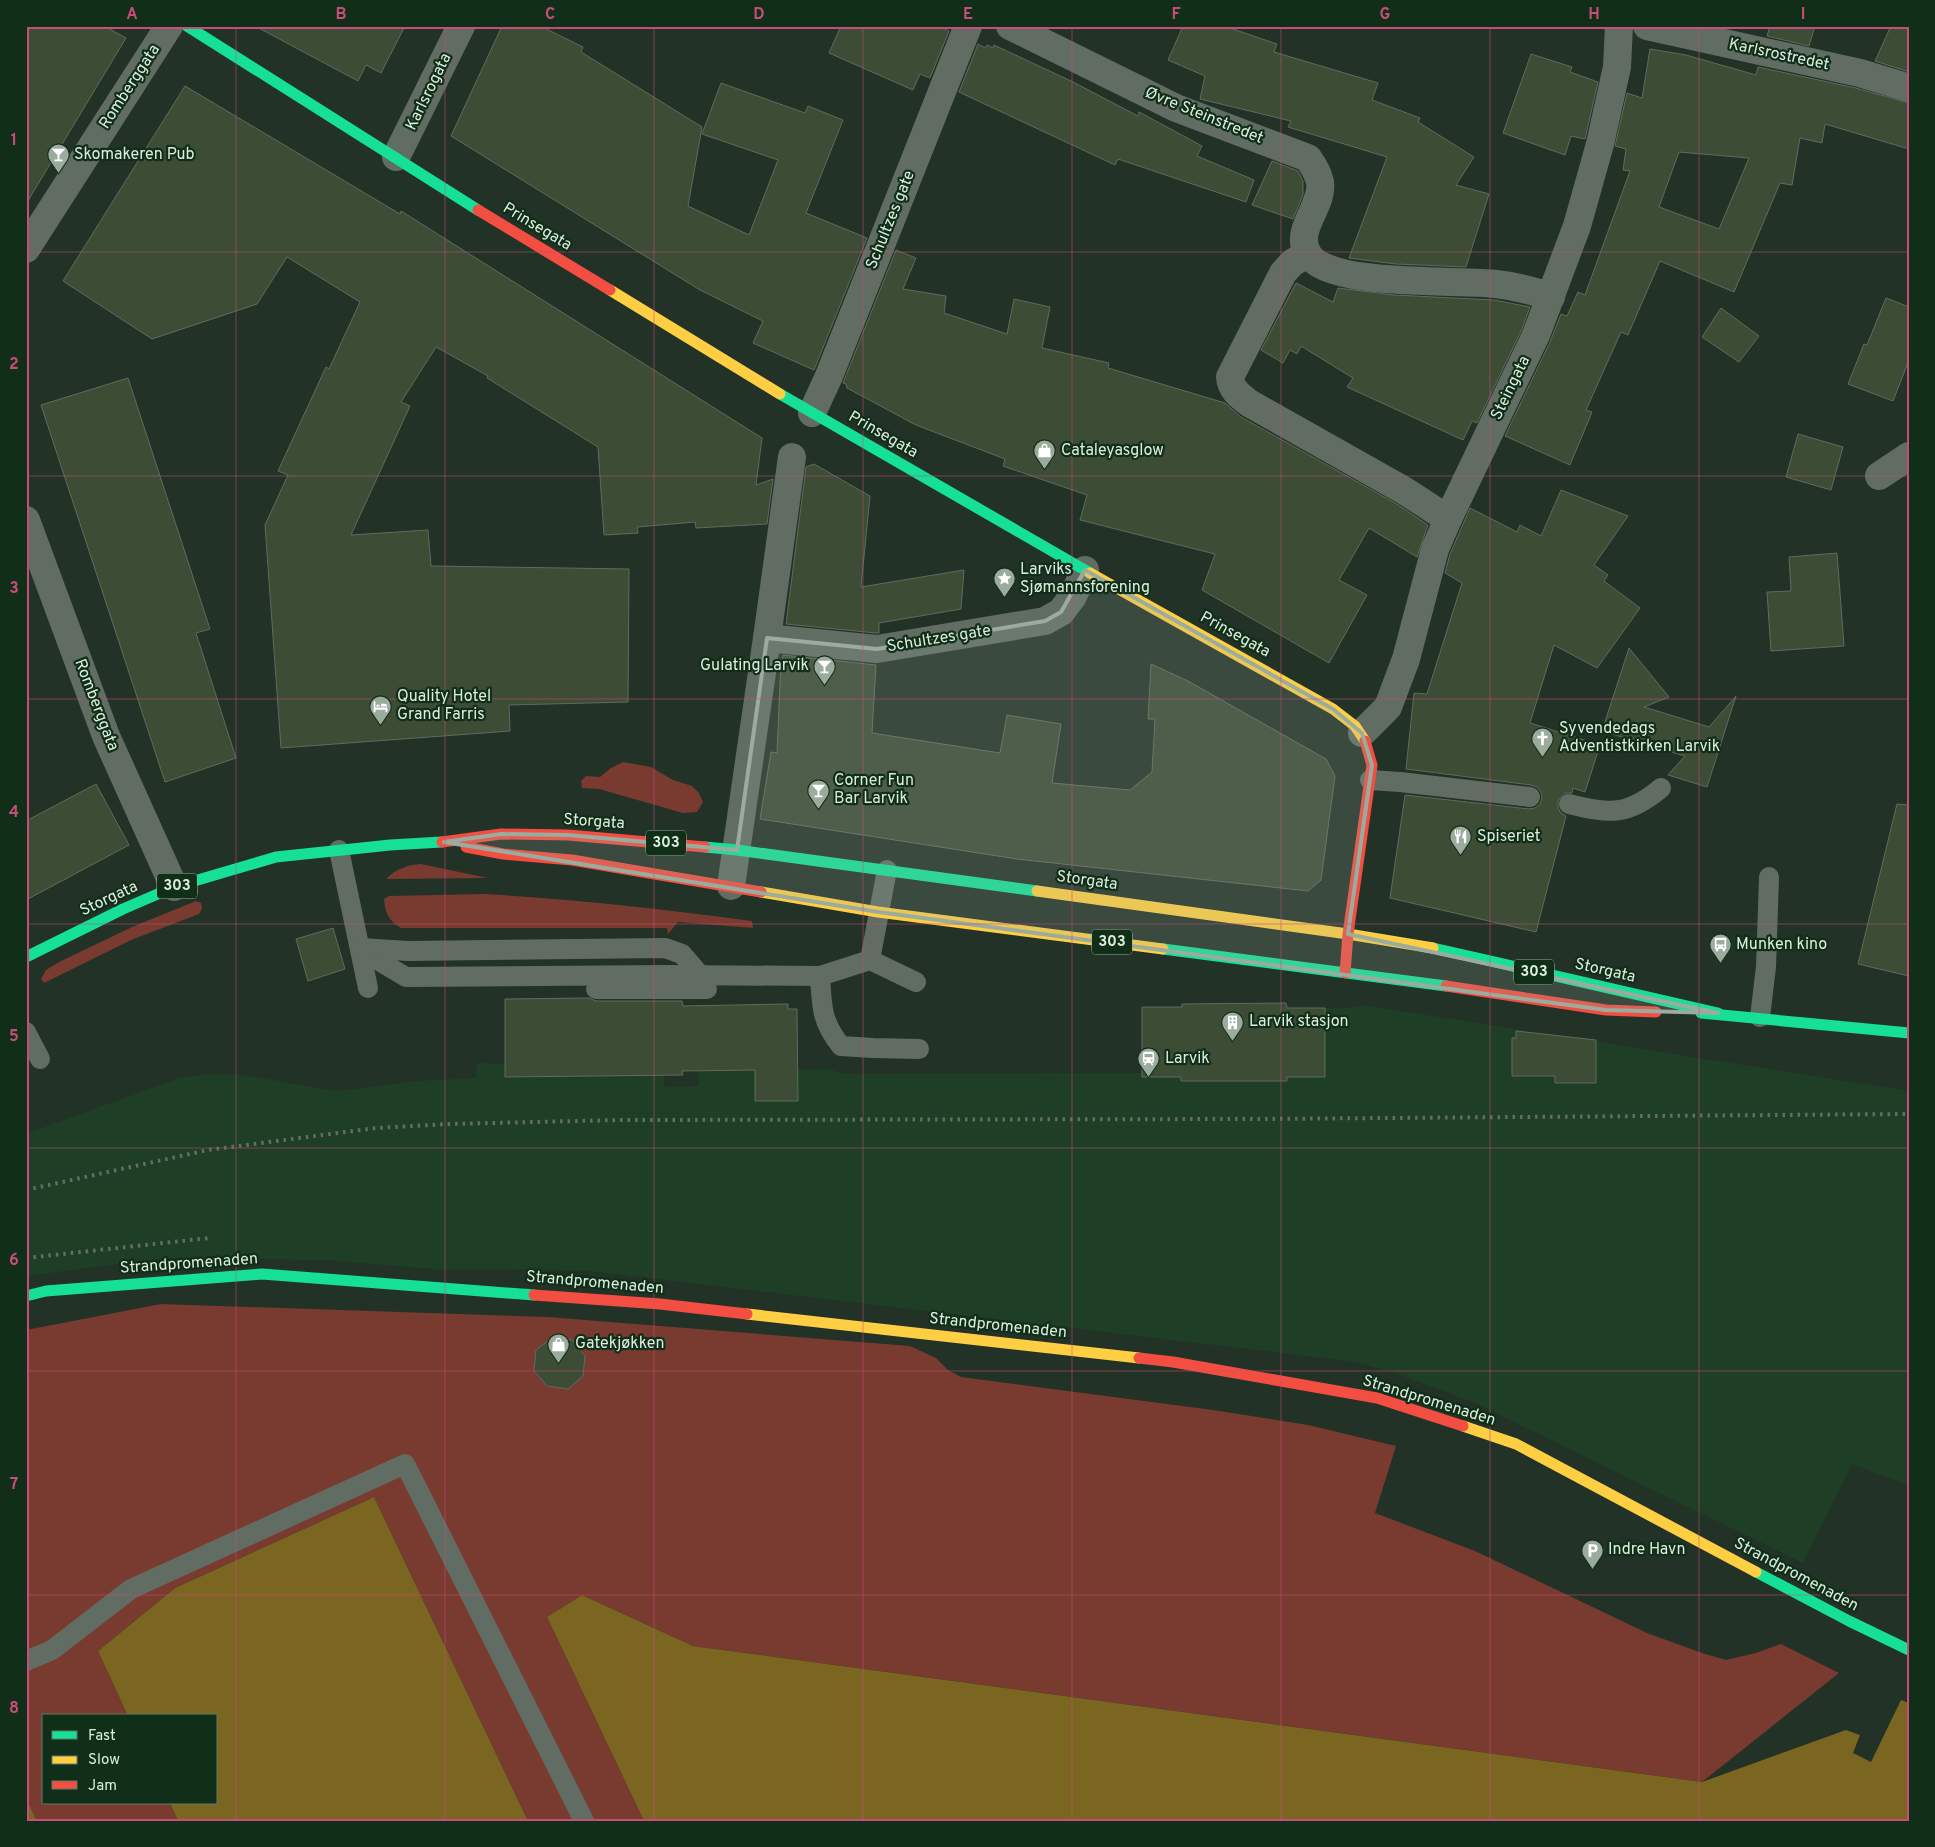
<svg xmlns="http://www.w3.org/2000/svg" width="1935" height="1847" font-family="Overpass,sans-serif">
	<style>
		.built { fill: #1e3f25 }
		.green { fill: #793a30 }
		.water { fill: #7b6621 }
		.building { fill: #3d4c35; stroke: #606b5e; fill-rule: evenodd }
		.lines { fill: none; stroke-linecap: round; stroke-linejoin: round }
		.lane { stroke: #616d63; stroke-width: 20 }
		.street { stroke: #616d63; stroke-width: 28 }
		.fast { stroke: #16e098; stroke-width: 11 }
		.slow { stroke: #ffcf43; stroke-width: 11 }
		.jam { stroke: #f24e42; stroke-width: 11 }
		.rail { stroke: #636e66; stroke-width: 4; stroke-dasharray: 2.5 5; stroke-linecap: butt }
		.marked { fill: #9bac9e; fill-opacity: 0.2; stroke: #9bac9e; stroke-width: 4; stroke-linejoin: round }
		.grid { fill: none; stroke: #c84d7c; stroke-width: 1; stroke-opacity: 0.55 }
		.labels { text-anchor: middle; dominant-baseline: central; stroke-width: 4.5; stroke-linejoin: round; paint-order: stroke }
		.shield { fill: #112f18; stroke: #9fb4a3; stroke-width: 1 }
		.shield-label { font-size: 15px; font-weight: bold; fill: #dceddf }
		.street-label { font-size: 16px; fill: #dceddf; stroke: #112f18 }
		.poi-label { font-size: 16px; fill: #dceddf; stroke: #112f18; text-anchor: start }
		.neatline { fill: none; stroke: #c84d7c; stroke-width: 2 }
		.grid-label { font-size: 16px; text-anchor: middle; font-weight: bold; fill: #c84d7c }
	</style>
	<rect width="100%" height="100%" fill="#223226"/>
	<path class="built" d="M1286 1003 1287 1008H1348L1363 1005 1909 1091V1486L1852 1464 1803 1563 1475 1403 1392 1372 1350 1361 589 1271 525 1269 444 1270 324 1260 166 1258 26 1276V1134L179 1078 208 1074 243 1075 337 1091 418 1081 476 1078 477 1064 482 1063 664 1075V1087L699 1086 698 1071 830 1069 843 1074 1142 1073V1007H1181L1182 1004Z"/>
	<g class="green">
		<path d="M623 762 651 767 673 780 692 786 699 793 703 802 697 812 683 813 599 789 582 788 581 781 586 776 600 777 611 768Z"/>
		<path d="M421 864 488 878 386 879C396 869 407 865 421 864Z"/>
		<path d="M484 894C574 899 663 909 752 921L753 928 678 922 668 934 667 928H401C389 921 385 913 384 899L389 896Z"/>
		<path d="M196 901 201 903 202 909 199 914 131 940 44 983 41 979 46 970 59 962 132 927Z"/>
		<path d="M161 1304 548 1317 910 1346 936 1358 948 1370 961 1377 1213 1410 1308 1425 1396 1446 1375 1513 1475 1551 1647 1633 1702 1653 1726 1660 1756 1653 1781 1644 1839 1673 1702 1782 693 1646 582 1595 547 1617 644 1821H528L374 1497 175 1588 98 1651 128 1716H44V1803H170L178 1821H37L26 1798V1330Z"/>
	</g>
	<g class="water">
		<path d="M374 1497 528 1821H178L170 1803H216V1716H128L98 1651 175 1588Z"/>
		<path d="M582 1595 693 1646 1702 1782 1846 1730 1860 1735 1853 1753 1871 1762 1901 1700 1909 1703V1821H644L547 1617Z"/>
		<path d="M26 1798 37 1821H26Z"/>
	</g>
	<g class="building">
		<path d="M26 26H104L126 38 26 204Z"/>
		<path d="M255 26H405L381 73 366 65 358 81Z"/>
		<path d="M502 26H540L583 47 581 52 702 127 688 206 749 235 778 160 702 134 721 83 805 113 808 106 843 120 806 213 867 238 814 370 753 343 763 321 700 290 451 136Z"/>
		<path d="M841 26H939L949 31 930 78 920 74 913 90 829 53Z"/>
		<path d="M1183 26H1224L1277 44 1274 52 1378 83 1372 100 1420 118 1418 122 1474 157 1456 185 1489 194 1466 267 1396 264 1349 258 1387 157 1288 127 1291 121 1200 99 1205 76 1168 60Z"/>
		<path d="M1770 26H1815L1809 46 1767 36Z"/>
		<path d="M1891 26H1909V72L1875 61Z"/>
		<path d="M978 44 985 48 987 45 993 48 994 45 1073 82 1138 116 1139 112 1202 146 1197 156 1254 180 1246 202 1118 159 1115 165 959 92Z"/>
		<path d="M1650 49 1686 55 1756 75 1758 67 1856 88 1909 103V149L1825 124 1822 143 1800 138 1792 185 1780 183 1734 292 1660 261 1628 335 1621 332 1586 410 1592 412 1570 465 1505 436 1550 342 1561 314 1567 316 1578 292 1585 295 1630 171 1623 170 1626 149 1615 146 1627 93 1642 98ZM1679 152 1749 158 1719 229 1659 207Z"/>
		<path d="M1531 54 1572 67 1570 72 1598 82 1585 139 1571 136 1565 155 1503 133Z"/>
		<path d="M185 86 400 214 401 211 762 438 756 485 773 479 767 524 696 528 695 522 637 527 638 533 604 535 598 447 487 378 488 376 436 347 401 402 410 406 351 535 428 530 431 566 629 569 628 702 509 705 510 731 281 748 265 525 288 475 278 471 326 367 329 369 360 302 287 257 257 304 152 339 63 281Z"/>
		<path d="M1272 161 1298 171 1303 181V195L1293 219 1252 205Z"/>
		<path d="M896 250 916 258 903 289 946 296 944 313 1007 334 1014 299 1050 307 1042 348 1109 363 1108 368 1225 403 1241 417 1397 504 1428 525 1417 557 1369 528 1339 580 1367 595 1329 663 1202 590 1215 554 1080 520 1087 495 1003 466 1005 459 916 425 847 388 846 384 843 383Z"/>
		<path d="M1296 283 1333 302 1338 288 1394 295 1494 300 1530 307 1522 329 1477 423 1472 421 1463 440 1347 387 1353 378 1301 346 1297 354 1290 350 1283 363 1261 350Z"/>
		<path d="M1886 298 1909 307V360L1893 401 1848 384 1864 344 1867 345Z"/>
		<path d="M1721 308 1759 336 1739 362 1702 337Z"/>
		<path d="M128 378 210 629 196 633 236 758 165 782 41 405Z"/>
		<path d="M1798 434 1843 447 1831 490 1786 477Z"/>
		<path d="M814 464 870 496 861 587 964 570 961 609 879 623V633H876L786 624 806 467Z"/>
		<path d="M1561 490 1628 516 1594 565 1608 575 1604 581 1640 608 1597 668 1554 645 1530 723 1600 745 1585 792 1573 788 1572 793H1565L1558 801V808L1561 813 1566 816 1536 932 1390 898 1405 795 1529 809 1535 808 1540 804 1542 798 1541 792 1537 787 1531 785 1406 769 1414 693 1427 694 1462 583 1445 573 1450 554 1470 508 1517 532 1520 525 1541 536Z"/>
		<path d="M1837 553 1844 646 1771 651 1767 592 1791 591 1789 557Z"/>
		<path d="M1629 648 1669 697 1644 707 1709 727 1736 696 1707 787 1668 775 1685 756 1602 731Z"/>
		<path d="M783 655 876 665 872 733 1000 753 1007 715 1061 724 1052 783 1130 790 1152 772 1155 719H1148L1151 664 1188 681 1326 759 1335 776 1321 880 1308 891 1017 859 760 819 771 752 777 753 781 661H782Z"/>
		<path d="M96 784 129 845 26 900V821Z"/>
		<path d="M1897 804 1909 805V976L1858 964Z"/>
		<path d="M333 928 345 969 308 981 296 939Z"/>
		<path d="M589 998 596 1001H682L683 1006 788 1004V1009H797L798 1101H755V1070L682 1071 683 1075 505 1077V999Z"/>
		<path d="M1286 1003 1287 1008H1325V1077H1287V1081H1181V1077H1142V1007H1182V1004Z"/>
		<path d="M1516 1031 1596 1040V1083H1555V1076H1512V1038H1516Z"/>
		<path d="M553 1337 572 1340 585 1356 583 1376 568 1389 547 1386 534 1371 536 1350Z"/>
	</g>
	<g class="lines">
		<g class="lane">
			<path d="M1370 780 1400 782 1530 797"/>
			<path d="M1569 804C1610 814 1628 816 1661 788"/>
			<path d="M339 850 368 988"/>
			<path d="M361 948 379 961 406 977 666 975 820 976 870 960 916 982"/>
			<path d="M361 948 408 951 665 948 682 954 700 975"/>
			<path d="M870 960 887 870"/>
			<path d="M820 976C822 1007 821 1021 841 1046L873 1048 919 1049"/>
			<path d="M596 989H707"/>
			<path d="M1760 1017 1766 967 1769 877"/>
			<path d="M26 1032 40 1059"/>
			<path d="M26 1661 52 1650 131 1589 405 1464 584 1821"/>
		</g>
		<g class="street">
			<path d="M1010 26 1176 108 1308 158C1313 165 1318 173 1320 182 1324 206 1293 230 1308 254 1328 288 1458 279 1496 284 1514 286 1534 291 1551 297"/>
			<path d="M1647 26 1860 73 1909 88"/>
			<path d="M396 157 461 26"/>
			<path d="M26 249 169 26"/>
			<path d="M1307 254 1292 263 1283 273 1230 377C1231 390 1240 396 1249 403L1405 491 1448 519"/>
			<path d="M812 413 829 376 968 26"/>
			<path d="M1879 476 1909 456"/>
			<path d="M26 520 106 736 174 887"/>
			<path d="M767 638 792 457"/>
			<path d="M1362 733 1388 707 1406 659 1435 549 1448 519 1536 335 1577 226 1600 144 1617 67 1619 26"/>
			<path d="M731 886 767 638 877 649 1045 621 1061 612 1073 596 1085 570"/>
		</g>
		<g class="fast">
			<path d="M187 26 478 210"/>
			<path d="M780 394 1090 573"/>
			<path d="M705 847 737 850 1037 891"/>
			<path d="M1433 948 1718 1013"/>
			<path d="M1163 949 1446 986"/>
			<path d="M26 957 123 909 174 887 276 857 390 845 442 842"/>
			<path d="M1701 1013 1909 1033"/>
			<path d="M26 1296 46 1291 262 1274 534 1295"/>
			<path d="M1756 1572 1849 1621 1909 1650"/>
		</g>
		<g class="slow">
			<path d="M610 290 780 394"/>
			<path d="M1090 573 1333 709 1355 726 1365 741"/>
			<path d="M1037 891 1348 934 1433 948"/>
			<path d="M761 892 878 912 1163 949"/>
			<path d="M747 1314 1139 1358"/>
			<path d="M1463 1426 1516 1444 1756 1572"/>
		</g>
		<g class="jam">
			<path d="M478 210 610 290"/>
			<path d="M442 842 501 834 568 835 705 847"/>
			<path d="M466 847 503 854 572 860 761 892"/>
			<path d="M1345 973 1348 934 1372 765 1365 741"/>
			<path d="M1446 986 1606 1010 1656 1012"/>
			<path d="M534 1295 660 1304 747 1314"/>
			<path d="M1139 1358 1173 1362 1377 1398 1463 1426"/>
		</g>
		<g class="rail">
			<path d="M26 1190 208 1150 376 1128 449 1124 618 1120 1258 1119 1909 1114"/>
			<path d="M26 1258 209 1238"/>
		</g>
	</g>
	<path class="marked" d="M1085 570 1333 709 1362 733 1372 765 1348 934 1718 1013 1606 1010 878 912 444 842 501 834 568 835 737 850 767 638 877 649 1045 621 1061 612Z"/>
	<path class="grid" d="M236 26V1821M445 26V1821M654 26V1821M863 26V1821M1072 26V1821M1281 26V1821M1490 26V1821M1699 26V1821M26 252H1909M26 476H1909M26 699H1909M26 924H1909M26 1148H1909M26 1371H1909M26 1595H1909"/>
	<defs>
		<symbol id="bar-pin" viewBox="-11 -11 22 30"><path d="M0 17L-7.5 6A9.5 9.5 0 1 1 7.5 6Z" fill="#9bac9e" stroke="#112f18"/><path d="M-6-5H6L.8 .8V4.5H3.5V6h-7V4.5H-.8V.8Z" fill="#fff"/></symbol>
		<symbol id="shop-pin" viewBox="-11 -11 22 30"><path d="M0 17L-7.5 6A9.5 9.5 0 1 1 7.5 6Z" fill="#9bac9e" stroke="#112f18"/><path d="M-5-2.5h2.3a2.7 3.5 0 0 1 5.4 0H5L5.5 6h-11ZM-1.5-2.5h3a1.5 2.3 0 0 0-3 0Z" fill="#fff"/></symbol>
		<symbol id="sight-pin" viewBox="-11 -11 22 30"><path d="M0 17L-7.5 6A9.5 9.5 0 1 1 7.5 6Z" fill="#9bac9e" stroke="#112f18"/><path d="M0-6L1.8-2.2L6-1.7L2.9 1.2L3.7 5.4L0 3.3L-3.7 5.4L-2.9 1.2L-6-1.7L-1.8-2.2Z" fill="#fff"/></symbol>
		<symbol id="hotel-pin" viewBox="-11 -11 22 30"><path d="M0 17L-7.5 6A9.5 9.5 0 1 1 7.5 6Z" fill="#9bac9e" stroke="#112f18"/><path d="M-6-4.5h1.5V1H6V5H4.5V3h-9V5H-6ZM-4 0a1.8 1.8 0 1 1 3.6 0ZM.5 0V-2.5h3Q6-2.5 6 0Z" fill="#fff"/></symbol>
		<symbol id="church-pin" viewBox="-11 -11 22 30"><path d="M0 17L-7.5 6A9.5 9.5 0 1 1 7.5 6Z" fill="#9bac9e" stroke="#112f18"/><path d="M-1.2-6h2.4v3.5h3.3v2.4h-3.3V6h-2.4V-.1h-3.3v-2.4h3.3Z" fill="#fff"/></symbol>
		<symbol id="restaurant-pin" viewBox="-11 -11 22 30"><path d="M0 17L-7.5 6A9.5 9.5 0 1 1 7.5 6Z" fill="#9bac9e" stroke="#112f18"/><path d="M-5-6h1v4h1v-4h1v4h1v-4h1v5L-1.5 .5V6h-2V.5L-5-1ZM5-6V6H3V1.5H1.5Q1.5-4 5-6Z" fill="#fff"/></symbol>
		<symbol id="bus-pin" viewBox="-11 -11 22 30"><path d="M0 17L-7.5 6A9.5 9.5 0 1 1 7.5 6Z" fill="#9bac9e" stroke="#112f18"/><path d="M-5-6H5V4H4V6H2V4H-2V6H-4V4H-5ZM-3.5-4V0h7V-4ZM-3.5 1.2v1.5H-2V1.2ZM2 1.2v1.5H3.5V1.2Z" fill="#fff"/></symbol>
		<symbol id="building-pin" viewBox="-11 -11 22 30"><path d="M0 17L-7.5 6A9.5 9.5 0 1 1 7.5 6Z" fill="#9bac9e" stroke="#112f18"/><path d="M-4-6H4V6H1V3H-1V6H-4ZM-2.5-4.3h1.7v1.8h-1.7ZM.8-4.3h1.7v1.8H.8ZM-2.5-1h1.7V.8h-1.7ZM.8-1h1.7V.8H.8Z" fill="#fff"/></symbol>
		<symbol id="station-pin" viewBox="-11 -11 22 30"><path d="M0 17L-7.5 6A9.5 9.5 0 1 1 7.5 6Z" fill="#9bac9e" stroke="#112f18"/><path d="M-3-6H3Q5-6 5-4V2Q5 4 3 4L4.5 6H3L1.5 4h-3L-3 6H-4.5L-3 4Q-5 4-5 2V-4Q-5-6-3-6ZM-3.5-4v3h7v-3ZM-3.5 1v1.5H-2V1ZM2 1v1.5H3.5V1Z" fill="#fff"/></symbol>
		<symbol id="parking-pin" viewBox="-11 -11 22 30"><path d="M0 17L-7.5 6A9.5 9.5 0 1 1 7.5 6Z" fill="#9bac9e" stroke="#112f18"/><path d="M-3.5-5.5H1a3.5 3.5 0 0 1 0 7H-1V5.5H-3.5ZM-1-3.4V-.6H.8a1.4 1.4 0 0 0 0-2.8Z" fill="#fff"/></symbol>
	</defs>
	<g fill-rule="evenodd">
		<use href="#bar-pin" x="46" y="142" width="25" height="34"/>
		<use href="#shop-pin" x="1032" y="438" width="25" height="34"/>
		<use href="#sight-pin" x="992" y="566" width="25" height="34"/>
		<use href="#bar-pin" x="812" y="654" width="25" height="34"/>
		<use href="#hotel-pin" x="368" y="694" width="25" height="34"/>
		<use href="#church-pin" x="1530" y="726" width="25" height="34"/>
		<use href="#bar-pin" x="806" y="778" width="25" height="34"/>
		<use href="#restaurant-pin" x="1448" y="824" width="25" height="34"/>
		<use href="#bus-pin" x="1708" y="932" width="25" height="34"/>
		<use href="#building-pin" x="1220" y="1010" width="25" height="34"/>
		<use href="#station-pin" x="1136" y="1046" width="25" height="34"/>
		<use href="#shop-pin" x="546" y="1332" width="25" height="34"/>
		<use href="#parking-pin" x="1580" y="1538" width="25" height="34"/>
	</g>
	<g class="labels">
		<g class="shield">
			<rect x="646" y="830.5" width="40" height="25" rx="4"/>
			<rect x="157" y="873.5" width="40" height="25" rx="4"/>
			<rect x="1092" y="929.5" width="40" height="25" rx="4"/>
			<rect x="1514" y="959.5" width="40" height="25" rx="4"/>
		</g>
		<g class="shield-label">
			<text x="666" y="843">303</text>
			<text x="177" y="886">303</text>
			<text x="1112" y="942">303</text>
			<text x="1534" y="972">303</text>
		</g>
		<g class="street-label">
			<text transform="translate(1779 55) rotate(12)">Karlsrostredet</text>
			<text transform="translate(130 87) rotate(-57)">Romberggata</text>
			<text transform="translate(429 92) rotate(-64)">Karlsrogata</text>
			<text transform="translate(1204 116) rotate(22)">Øvre Steinstredet</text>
			<text transform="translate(891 220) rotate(-68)">Schultzes gate</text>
			<text transform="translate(537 227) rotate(31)">Prinsegata</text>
			<text transform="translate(1511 388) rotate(-64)">Steingata</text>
			<text transform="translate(883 435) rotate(30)">Prinsegata</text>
			<text transform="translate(1235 635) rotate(29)">Prinsegata</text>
			<text transform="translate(939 639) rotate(-9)">Schultzes gate</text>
			<text transform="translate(96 705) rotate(69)">Romberggata</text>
			<text transform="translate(594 822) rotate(4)">Storgata</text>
			<text transform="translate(1087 881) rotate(8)">Storgata</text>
			<text transform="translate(109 899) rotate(-25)">Storgata</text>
			<text transform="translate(1605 971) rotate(13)">Storgata</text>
			<text transform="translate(189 1264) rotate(-4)">Strandpromenaden</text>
			<text transform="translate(595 1283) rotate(5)">Strandpromenaden</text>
			<text transform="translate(998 1326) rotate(6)">Strandpromenaden</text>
			<text transform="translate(1429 1401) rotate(17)">Strandpromenaden</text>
			<text transform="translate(1796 1575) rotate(28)">Strandpromenaden</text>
		</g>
		<g class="poi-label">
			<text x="74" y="155">Skomakeren Pub</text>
			<text x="1061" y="451">Cataleyasglow</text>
			<text x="1020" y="570">Larviks<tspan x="1020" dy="18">Sjømannsforening</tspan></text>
			<text x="809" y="666" text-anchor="end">Gulating Larvik</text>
			<text x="397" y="697">Quality Hotel<tspan x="397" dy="18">Grand Farris</tspan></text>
			<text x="1559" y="729">Syvendedags<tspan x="1559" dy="18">Adventistkirken Larvik</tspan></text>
			<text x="834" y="781">Corner Fun<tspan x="834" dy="18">Bar Larvik</tspan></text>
			<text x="1477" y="837">Spiseriet</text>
			<text x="1736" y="945">Munken kino</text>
			<text x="1249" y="1022">Larvik stasjon</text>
			<text x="1165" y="1059">Larvik</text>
			<text x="575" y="1344">Gatekjøkken</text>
			<text x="1608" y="1550">Indre Havn</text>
		</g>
	</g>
	<rect width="1935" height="1847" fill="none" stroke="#112f18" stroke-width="55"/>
	<rect x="42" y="1714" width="175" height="90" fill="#112f18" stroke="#627b68"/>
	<rect x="52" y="1731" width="25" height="8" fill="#16e098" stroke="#627b68"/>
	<text x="88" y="1740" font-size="15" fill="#dceddf">Fast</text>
	<rect x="52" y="1756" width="25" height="8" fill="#ffcf43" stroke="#627b68"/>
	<text x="88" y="1764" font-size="15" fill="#dceddf">Slow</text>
	<rect x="52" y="1781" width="25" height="8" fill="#f24e42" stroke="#627b68"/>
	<text x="88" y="1790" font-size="15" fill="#dceddf">Jam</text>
	<rect x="28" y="28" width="1880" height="1792" class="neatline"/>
	<g class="grid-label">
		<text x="132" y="19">A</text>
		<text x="341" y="19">B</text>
		<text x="550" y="19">C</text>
		<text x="759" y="19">D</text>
		<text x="968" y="19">E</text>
		<text x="1176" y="19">F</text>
		<text x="1385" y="19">G</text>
		<text x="1594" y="19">H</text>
		<text x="1803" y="19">I</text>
		<text x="14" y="145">1</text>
		<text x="14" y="369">2</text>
		<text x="14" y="593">3</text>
		<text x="14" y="817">4</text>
		<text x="14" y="1041">5</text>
		<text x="14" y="1265">6</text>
		<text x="14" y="1489">7</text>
		<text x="14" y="1713">8</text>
	</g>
</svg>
